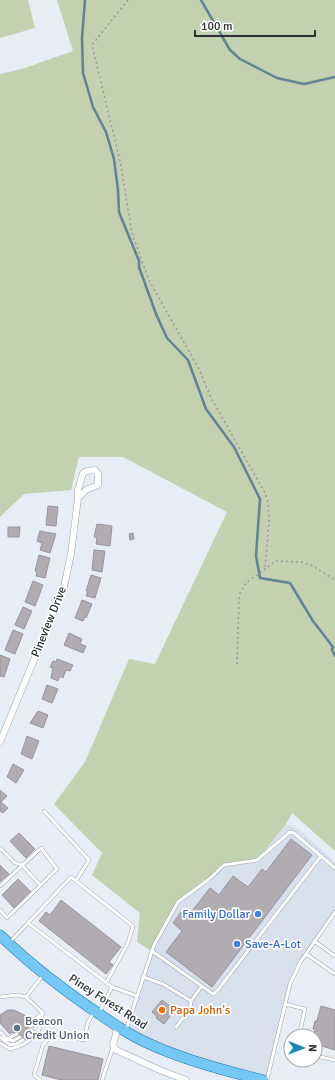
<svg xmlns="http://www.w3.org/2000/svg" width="335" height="1080" font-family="Signika,sans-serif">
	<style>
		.built { fill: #d8dfed }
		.green { fill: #c2d1af }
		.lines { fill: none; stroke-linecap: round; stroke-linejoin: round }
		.stream { stroke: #628490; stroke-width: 2.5 }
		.building { fill: #b1abb2; stroke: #99949b }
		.service-casing { stroke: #a0a3aa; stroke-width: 4 }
		.minor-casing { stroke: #a0a3aa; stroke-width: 7 }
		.primary-casing { stroke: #217aab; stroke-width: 11 }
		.path { stroke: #979aa0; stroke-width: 1.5; stroke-dasharray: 2 3; stroke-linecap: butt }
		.service { stroke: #fff; stroke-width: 3 }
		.minor { stroke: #fff; stroke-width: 6 }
		.primary { stroke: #76c8f4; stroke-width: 10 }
		.shop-dot { fill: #3f7fe0; stroke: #fff; stroke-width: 1.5 }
		.food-dot { fill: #e8710a; stroke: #fff; stroke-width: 1.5 }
		.service-dot { fill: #5c6f8a; stroke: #fff; stroke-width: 1.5 }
		.labels { text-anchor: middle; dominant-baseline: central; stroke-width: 3.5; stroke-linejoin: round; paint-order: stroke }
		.street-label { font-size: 12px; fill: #2d2f32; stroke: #fff }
		.shop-label { font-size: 12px; fill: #366cbe; stroke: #fff; text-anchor: end }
		.food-label { font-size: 12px; fill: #c56008; stroke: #fff; text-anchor: start }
		.service-label { font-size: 12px; fill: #4e5e75; stroke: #fff; text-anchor: start }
	</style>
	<rect width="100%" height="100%" fill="#e8ecf4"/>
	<path class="built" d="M286 824 299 829 335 862V912L301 961 290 984 267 1080 253 1078 125 1032 154 945 178 902 224 865 275 835Z"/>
	<g class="green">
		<path d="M0 0H28L35 28 0 38Z"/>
		<path d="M57 0H335V851L292 813 286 824 257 860 224 865 208 880 178 902 152 951 137 942 140 913 92 875 102 853 54 804 85 762 129 659 155 664 227 512 123 457H79L71 490 24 494 0 517V74L22 69 73 51Z"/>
	</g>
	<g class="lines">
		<g class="stream">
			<path d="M85 0 82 38 83 73 93 107 106 132 114 159 118 190 119 212 139 261V267L156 314 167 338 188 360 206 409 234 447 260 499 256 556 260 578 290 583 313 621 333 647 332 650 335 656"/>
			<path d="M201 0 230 50 240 59 277 78 304 84 335 77"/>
		</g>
	</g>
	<g class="building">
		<path d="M48 506 58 507 56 526 46 525Z"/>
		<path d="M97 524 112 526 110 546 96 544 97 538 94 537Z"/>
		<path d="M8 527H20L19 537H8Z"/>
		<path d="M40 531 56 534 50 553 40 550 42 543 37 541Z"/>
		<path d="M133 533 134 539 130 540 129 534Z"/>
		<path d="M94 550 105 551 102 572 92 570Z"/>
		<path d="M39 555 50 558 45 578 36 576 37 571H35Z"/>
		<path d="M91 575 101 578 95 598 86 596 88 591H86Z"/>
		<path d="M33 581 43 585 35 606 25 602Z"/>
		<path d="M82 600 92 604 86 618 85 617 83 621 75 618Z"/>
		<path d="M23 607 32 611 24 629 15 625Z"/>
		<path d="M13 630 23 634 15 654 5 650Z"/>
		<path d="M69 633 82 639 80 644 86 646 83 653 64 645Z"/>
		<path d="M0 655 10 659 4 677 0 676Z"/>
		<path d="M57 659 73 665 70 671 66 670 63 678 60 676 58 681 51 678 53 668 50 667 53 661 56 662Z"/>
		<path d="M47 685 58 689 52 703 42 699Z"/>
		<path d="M38 711 48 715 43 728 30 723Z"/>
		<path d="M27 736 39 741 32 759 21 754Z"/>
		<path d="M13 764 24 770 16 783 7 777Z"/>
		<path d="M0 790 7 796 1 802 8 808 3 813 0 811Z"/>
		<path d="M19 833 35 849 26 858 10 841Z"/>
		<path d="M291 839 312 855 212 987 166 952 182 931 173 923 181 912 189 915 210 888 219 895 233 876 248 887 262 869 266 872Z"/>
		<path d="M0 865 9 874 0 882Z"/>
		<path d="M18 879 31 892 14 908 2 895Z"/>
		<path d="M61 900 121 947 109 962 113 965 106 974 39 921 46 912 50 915Z"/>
		<path d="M162 1000 175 1010 164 1024 156 1018 157 1016 152 1012Z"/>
		<path d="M321 1006 335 1010V1050L315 1044V1036H313L315 1030 313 1029 315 1021H317Z"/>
		<path d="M8 1010H14L26 1016 24 1018 28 1022 25 1024 33 1033 26 1040 17 1032 15 1034 12 1032 10 1034 0 1023V1015Z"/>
		<path d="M49 1046 103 1059 98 1080H61L42 1075Z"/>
	</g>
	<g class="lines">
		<defs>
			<g id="service">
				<path d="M44 811 89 860 76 881"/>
				<path d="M0 848 15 863 22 865 40 885"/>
				<path d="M0 886 41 848 57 869 7 918 0 910"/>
				<path d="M28 923 71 877 133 926 128 943 106 983"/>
				<path d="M314 941 335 956"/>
				<path d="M10 942 28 923 112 987 100 1011"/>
				<path d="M152 951 213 994 217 991 321 856"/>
				<path d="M306 954 335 974"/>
				<path d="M143 977 163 984 191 1001 201 987"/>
				<path d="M112 987 137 996"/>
				<path d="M0 997 17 995 26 997 43 975"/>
				<path d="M285 1004 305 1009 299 1036"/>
				<path d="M28 1024 43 1013"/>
				<path d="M31 1026 37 1020"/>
				<path d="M176 1027 190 1009 191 1001"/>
				<path d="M35 1029 40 1018"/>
				<path d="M126 1030 154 945 178 902 208 880 224 865 257 860 290 832 294 833 335 868"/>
				<path d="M0 1032 7 1039 13 1041 20 1037"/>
				<path d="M0 1037 10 1045 16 1044 23 1040"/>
				<path d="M7 1039 17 1034"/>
				<path d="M0 1043 10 1049C21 1047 34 1039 39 1029 41 1025 41 1018 43 1013L26 997"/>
				<path d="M315 1056 335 1060"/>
				<path d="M40 1080 34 1075 43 1045 54 1033 84 1040 88 1022 94 1012"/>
				<path d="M102 1080 113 1047"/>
				<path d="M267 1080 290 984 301 961 335 912"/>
			</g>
			<g id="minor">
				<path d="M0 742 64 587 71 554 78 498 86 490 98 485V474L95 470 87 471 83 473 78 490V498"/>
				<path d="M118 1026 113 1045 116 1050 162 1071 186 1080"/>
			</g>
			<path id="primary" d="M0 935C38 972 81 1003 125 1031 161 1054 221 1070 263 1080"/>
		</defs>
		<use href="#service" class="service-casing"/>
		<use href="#minor" class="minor-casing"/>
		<use href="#primary" class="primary-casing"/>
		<g class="path">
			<path d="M128 0 92 45 120 161 132 233 143 264 150 282 199 369 211 398 265 493 268 502 269 521 265 569"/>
			<path d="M237 664 239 600 240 593 246 583 276 561 301 562 311 565 335 580"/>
		</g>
		<use href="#service" class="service"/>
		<use href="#minor" class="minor"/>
		<use href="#primary" class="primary"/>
	</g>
	<g class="shop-dot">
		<circle cx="258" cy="914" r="4"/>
		<circle cx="237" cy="944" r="4"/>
	</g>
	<circle class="food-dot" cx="162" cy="1010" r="4"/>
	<circle class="service-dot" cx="17" cy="1028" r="4"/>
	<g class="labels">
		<g class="street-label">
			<text transform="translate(49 622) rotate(-68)">Pineview Drive</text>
			<text transform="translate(108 1002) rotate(33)">Piney Forest Road</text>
		</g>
		<g class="shop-label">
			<text x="250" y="914">Family Dollar</text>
			<text x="245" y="944" text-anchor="start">Save-A-Lot</text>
		</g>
		<g class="food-label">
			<text x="170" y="1010">Papa John's</text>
		</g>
		<g class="service-label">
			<text x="25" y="1021">Beacon<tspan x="25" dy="14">Credit Union</tspan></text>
		</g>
	</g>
	<g transform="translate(303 1048) rotate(91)"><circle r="19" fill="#ffffff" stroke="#abacad"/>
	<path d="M0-3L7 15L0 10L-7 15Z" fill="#1a8aaf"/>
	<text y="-6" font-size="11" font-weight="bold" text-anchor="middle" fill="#2d2f32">N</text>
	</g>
	<path d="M195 30v6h120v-6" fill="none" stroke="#2d2f32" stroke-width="2"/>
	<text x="201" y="30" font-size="12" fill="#2d2f32" stroke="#ffffff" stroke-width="3" paint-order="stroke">100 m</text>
</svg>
